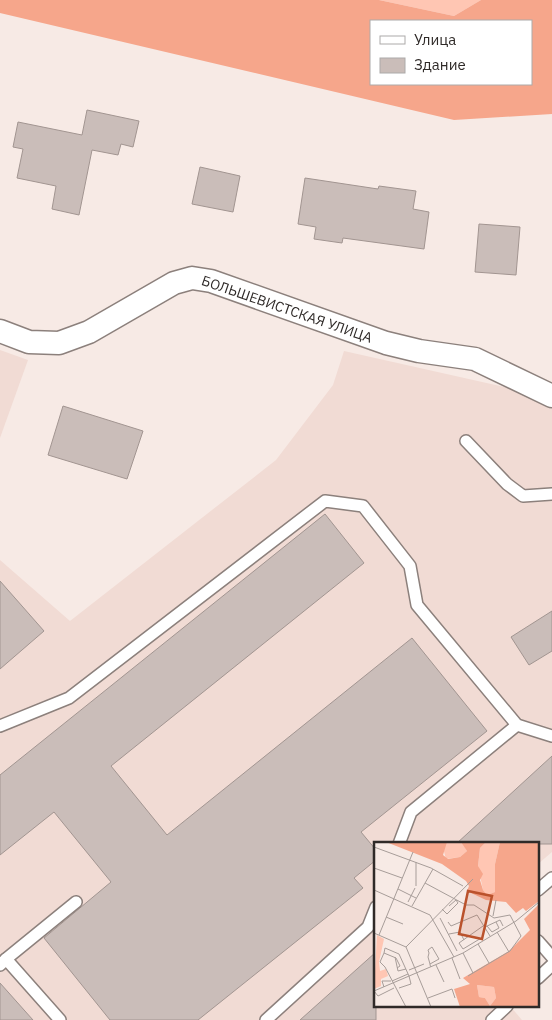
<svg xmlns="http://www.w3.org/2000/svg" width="552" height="1020" font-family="'IBM Plex Sans',sans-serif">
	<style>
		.built { fill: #f1dbd4 }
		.green { fill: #ffc6b3 }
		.forest { fill: #f6a68b; fill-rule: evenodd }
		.building { fill: #cabdb9; stroke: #a29591 }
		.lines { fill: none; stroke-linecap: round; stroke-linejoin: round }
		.lane-casing { stroke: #8c807c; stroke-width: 14 }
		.street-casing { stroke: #8c807c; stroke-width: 25 }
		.lane { stroke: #fff; stroke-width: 11 }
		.street { stroke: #fff; stroke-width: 22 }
		.labels { text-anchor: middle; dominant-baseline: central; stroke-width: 4; stroke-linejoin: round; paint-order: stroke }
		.street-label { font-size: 14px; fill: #2f2a28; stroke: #fff }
		.inset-road { fill: none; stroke: #a79d99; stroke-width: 1 }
		.view { fill: #ba522c; fill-opacity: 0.15; stroke: #ba522c; stroke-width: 2.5 }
		.inset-edge { fill: none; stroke: #2f2a28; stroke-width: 2.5 }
	</style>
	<rect width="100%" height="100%" fill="#f7eae5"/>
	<g class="built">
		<path d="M0 350 28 360 0 438Z"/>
		<path d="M344 351 518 390 552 409V852L538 864V844H376V1006H510L522 1020H0V560L70 621 276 460 333 385Z"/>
	</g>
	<path class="green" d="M379 0H481L454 16Z"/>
	<path class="forest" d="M0 0H379L454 16 481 0H552V114L454 120 0 13ZM371 21H531V84H371Z"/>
	<g class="building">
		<path d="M87 110 139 121 133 147 121 144 118 155 92 150 79 215 52 209 56 186 17 178 23 149 13 147 18 122 82 135Z"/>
		<path d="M200 167 240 176 233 212 192 204Z"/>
		<path d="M305 178 378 189 379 186 416 191 413 209 429 212 424 249 343 238 342 243 314 239 316 227 298 224Z"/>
		<path d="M479 224 520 227 516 275 475 272Z"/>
		<path d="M63 406 143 431 127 479 48 455Z"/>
		<path d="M325 514 364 563 111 766 167 835 412 638 487 731 361 832 376 850V860L354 878 363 888 198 1020H110L44 938 111 882 54 812 0 855V775Z"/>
		<path d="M0 581 44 631 0 669Z"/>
		<path d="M552 611V651L529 665 511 637Z"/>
		<path d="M552 756V844H456Z"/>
		<path d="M376 952V1020H300Z"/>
		<path d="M0 983 33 1020H0Z"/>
	</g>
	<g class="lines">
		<defs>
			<g id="lane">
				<path d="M466 441 507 484 523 496 552 494"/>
				<path d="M0 726 69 698 325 501 363 506 410 566 417 605 517 725 552 736"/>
				<path d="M399 844 411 812 517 725"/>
				<path d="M538 890 552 878"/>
				<path d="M538 941 552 957"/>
				<path d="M6 959 76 902"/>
				<path d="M0 965 6 959 60 1020"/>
				<path d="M538 978 552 965"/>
				<path d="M266 1020 368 927 376 907"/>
				<path d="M492 1020 507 1006"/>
			</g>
			<path id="street" d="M0 331 29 342 59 343 89 332 174 283 192 278 211 281 386 343 419 351 475 359 552 396"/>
		</defs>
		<use href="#lane" class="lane-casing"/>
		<use href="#street" class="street-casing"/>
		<use href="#lane" class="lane"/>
		<use href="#street" class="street"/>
	</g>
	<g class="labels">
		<g class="street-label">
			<text transform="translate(287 309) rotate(19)">БОЛЬШЕВИСТСКАЯ УЛИЦА</text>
		</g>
	</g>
	<g transform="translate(374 842)">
		<rect width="165" height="165" fill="#f7eae5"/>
		<path d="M73 0 89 1 93 9 86 15 72 17 69 6ZM112 0H126L121 22V50L113 53 109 48 104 24 106 6ZM3 93 10 97 5 120 6 129 12 127 14 134 7 137V144L0 147ZM103 143 120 145 122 156 116 164 111 156 105 155Z" fill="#ffc6b3"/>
		<path d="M12 0H73L69 13 74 17 86 15 93 9 87 0H112L106 6 104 24 109 32 106 38 109 48 113 53 121 50V22L126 0H165V59L152 69 149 66 142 71 132 60 112 58 93 49 95 44 92 39 68 22ZM165 62V165H86L80 147 96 142 89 136 135 109 156 88 150 77ZM103 143 120 145 122 156 116 164 111 156 105 155Z" fill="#f6a68b" fill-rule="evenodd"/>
		<path class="inset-road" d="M0 5 57 26 89 44M42 20V44M0 26 28 36M51 41 92 63H100L120 76 136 73 147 94 136 109 94 134M24 47 42 56M0 48 56 73 80 115M34 60 41 46M38 64 59 27M68 67 73 72 84 61 82 58 75 64M119 74 122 58M12 75 29 82M66 76 83 109M74 80 77 84 103 73 116 94M113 84 118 90 125 86 122 80M111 85 126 78 129 84M123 90 135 110M0 91 32 105 57 165M75 92 86 90 90 98M5 93 39 10M109 95 89 107 85 101 109 84M104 102 115 121M32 105 99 37M10 111 6 120 11 125M89 111 99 131M21 115 24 129 32 127M78 116 86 137M56 122 65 117 58 105 54 108 55 111 54 115 56 122V123L57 125M62 123 70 140M11 125 32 165M23 126 26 124 22 116 10 111 11 106 25 112 35 134M35 128 50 122M18 139 34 132M10 145 8 139H17M25 146 37 142 35 134M0 149 89 111 142 79 165 60M0 149 4 154 20 146M54 156 78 147 81 156"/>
		<path class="view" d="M94 49 118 54 108 97 85 92Z"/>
		<rect width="165" height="165" class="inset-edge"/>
	</g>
	<rect x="370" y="20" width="162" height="65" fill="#ffffff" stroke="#acaaa9"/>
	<rect x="380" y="36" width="25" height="8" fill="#ffffff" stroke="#acaaa9"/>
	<text x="414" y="45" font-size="15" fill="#2f2a28">Улица</text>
	<rect x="380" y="58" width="25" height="15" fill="#cabdb9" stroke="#acaaa9"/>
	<text x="414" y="70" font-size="15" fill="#2f2a28">Здание</text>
</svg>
